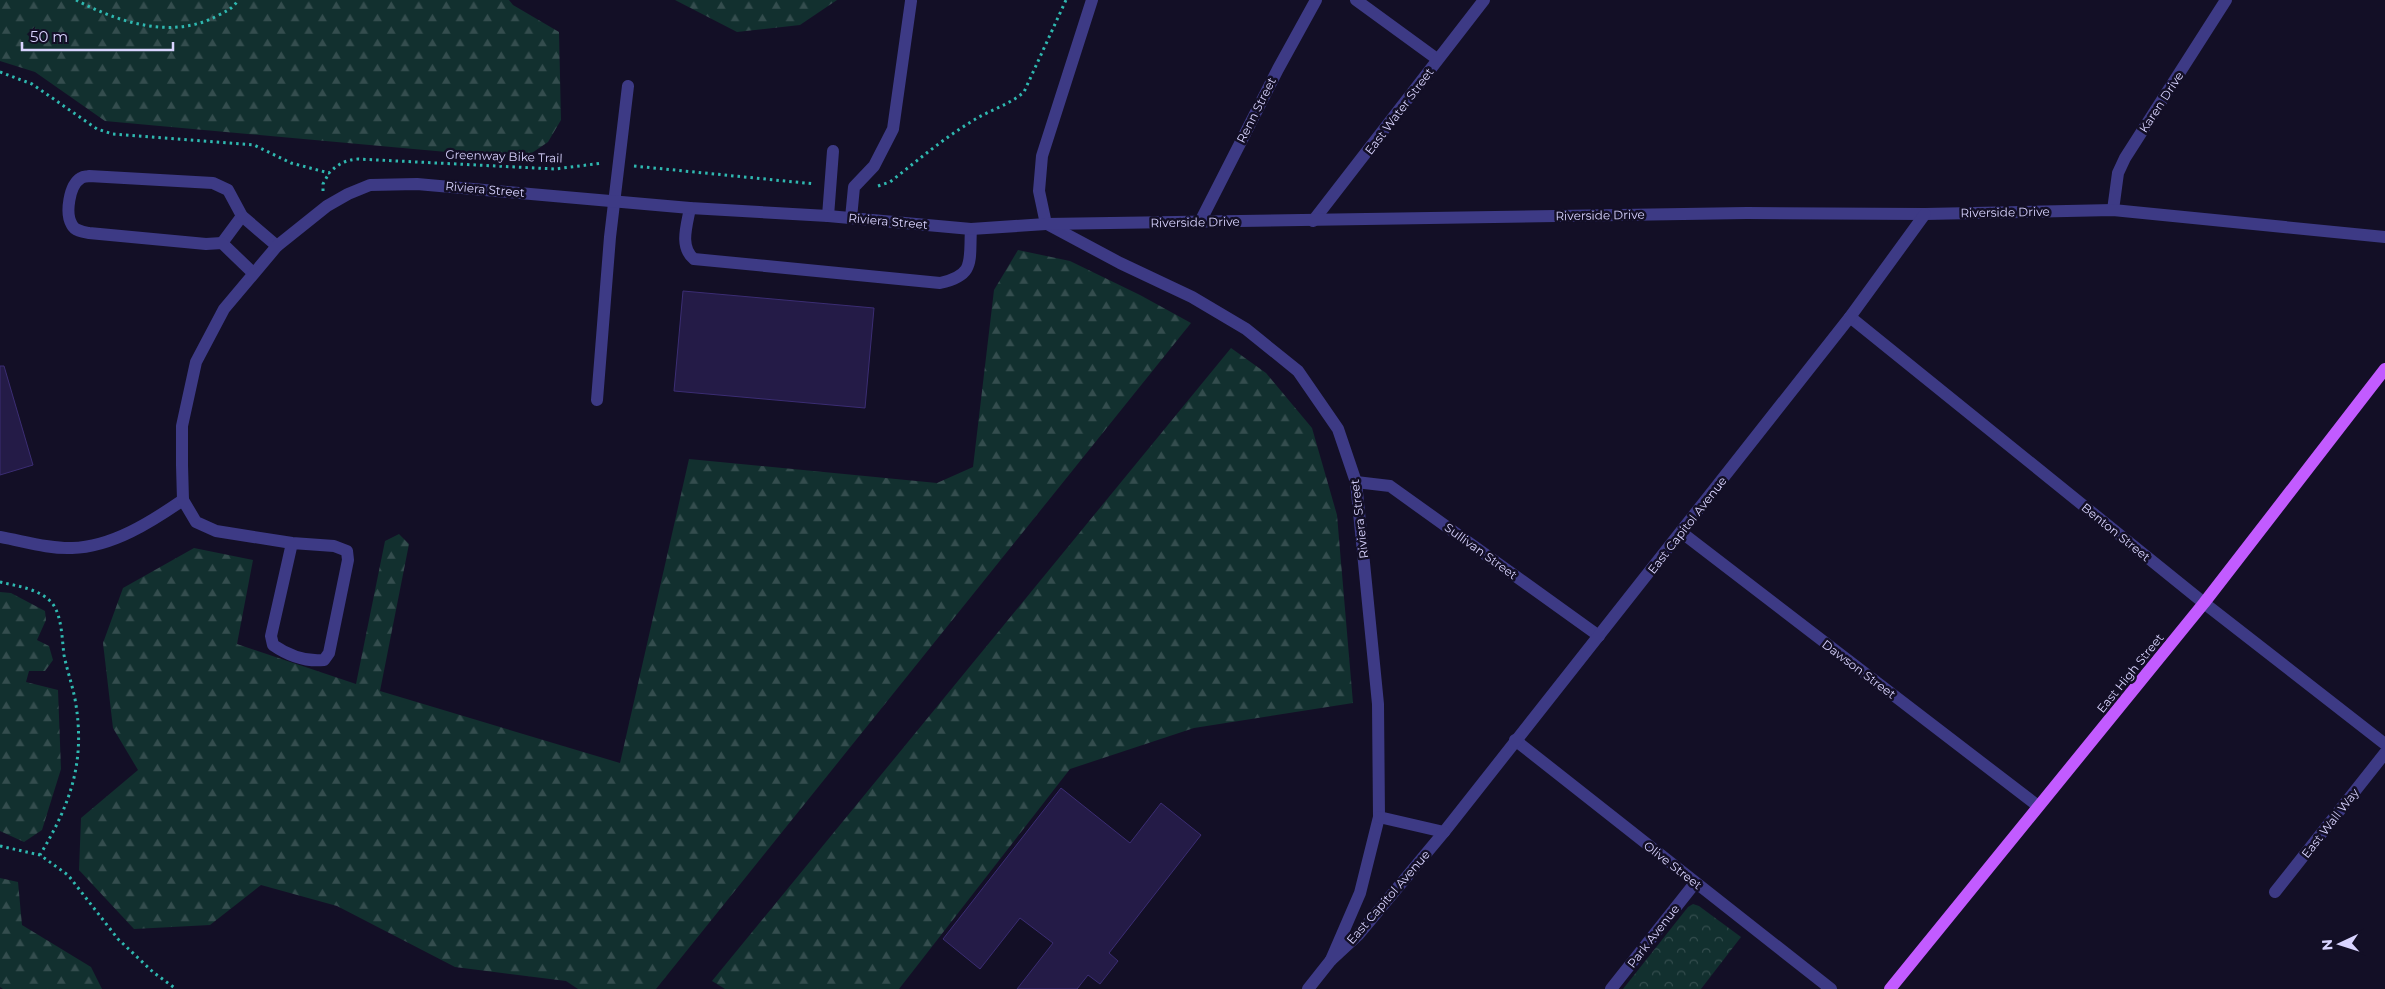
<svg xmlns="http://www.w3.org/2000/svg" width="2385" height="989" font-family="Montserrat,sans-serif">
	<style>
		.forest { fill: url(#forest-firs) }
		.park { fill: url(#park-crowns) }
		.building { fill: #241b47; stroke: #3b2d73 }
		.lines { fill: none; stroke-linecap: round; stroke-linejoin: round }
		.path { stroke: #2fb8b0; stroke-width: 3; stroke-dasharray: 2.5 4; stroke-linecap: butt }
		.minor { stroke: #3d3a85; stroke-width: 12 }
		.major { stroke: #c25bff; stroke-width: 12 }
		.labels { text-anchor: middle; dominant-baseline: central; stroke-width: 5; stroke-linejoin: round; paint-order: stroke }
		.street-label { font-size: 12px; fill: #d9d4ff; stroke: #130f26 }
	</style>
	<defs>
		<pattern id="forest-firs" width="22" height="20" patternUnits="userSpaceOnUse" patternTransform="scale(1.25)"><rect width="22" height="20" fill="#12302f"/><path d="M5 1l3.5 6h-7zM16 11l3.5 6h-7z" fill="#344d4e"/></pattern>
		<pattern id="park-crowns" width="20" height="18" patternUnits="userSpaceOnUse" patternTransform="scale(1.25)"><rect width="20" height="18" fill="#12302f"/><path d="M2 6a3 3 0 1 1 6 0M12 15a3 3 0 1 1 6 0" fill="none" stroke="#344d4e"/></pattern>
	</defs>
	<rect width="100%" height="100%" fill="#130f26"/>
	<g class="forest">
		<path d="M0 0H509L513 5 559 32 561 120 548 142 523 159 105 121 35 72 0 61Z"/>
		<path d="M675 0H837L800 25 737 32Z"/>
		<path d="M1018 250 1070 261 1140 295 1191 323 656 989H578L566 981 455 967 337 906 261 885 210 925 134 929 79 870 81 818 138 770 113 728 103 643 123 588 194 548 253 560 237 644 356 684 385 541 399 534 409 544 380 691 620 763 689 459 937 483 973 467 994 290Z"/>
		<path d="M1231 348 1266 373 1312 428 1337 515 1353 703 1194 728 1070 769 899 989H725L712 981Z"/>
		<path d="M0 592 11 593 45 611 46 620 37 640 49 646 53 660 45 671H29L26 682 58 690 61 769 42 830 24 842 0 831Z"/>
		<path d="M0 878 18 882 22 925 91 967 102 989H3L0 987Z"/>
	</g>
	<path class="park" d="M1693 904 1699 906 1741 937 1701 989H1623L1688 907Z"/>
	<g class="building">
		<path d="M683 291 874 308 865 408 674 391Z"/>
		<path d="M0 366H4L33 465 0 475Z"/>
		<path d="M1061 788 1130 843 1161 803 1201 835 1109 953 1118 961 1100 984 1088 975 1077 989H1017L1053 943 1020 918 980 969 943 939Z"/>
	</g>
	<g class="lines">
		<g class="path">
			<path d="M76 0C118 22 171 40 217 16 226 11 233 9 238 0"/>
			<path d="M0 72 32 84 97 129 113 134 254 145 291 163 329 173C338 164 345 160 358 159L555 169 603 163"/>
			<path d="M634 166 815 184"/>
			<path d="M878 186 890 182C918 160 944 138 974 120 990 110 1009 105 1024 92L1066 0"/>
			<path d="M323 191V184L329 173"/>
			<path d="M0 582C17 586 40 589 52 603 62 615 62 640 64 655 67 670 72 684 75 699 86 761 71 803 40 855"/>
			<path d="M0 846 40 855 68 875 118 939 153 972 176 989"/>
		</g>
		<g class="minor">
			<path d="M1356 0 1437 59"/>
			<path d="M690 208C687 225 679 247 694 259L940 283C976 275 969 261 971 229"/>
			<path d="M2113 210 2118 173 2125 158 2226 0"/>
			<path d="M828 216 833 151"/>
			<path d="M851 218 854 187 874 166 893 129 911 1"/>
			<path d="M1313 221 1484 0"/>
			<path d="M1200 222 1278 69 1316 0"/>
			<path d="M1046 224 1039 191 1042 156 1092 0"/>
			<path d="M1049 225 1120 263 1192 297 1246 329 1298 371 1338 429 1356 482 1378 704 1379 817 1360 893 1331 960"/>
			<path d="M222 243 242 216"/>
			<path d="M253 273 222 243 206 244 89 233C83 232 75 231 72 225 65 214 69 185 81 178 84 176 86 177 89 176L213 183 228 190 242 216 277 246"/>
			<path d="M1850 317 2204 603 2385 744"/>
			<path d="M597 400 610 237 628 86"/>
			<path d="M1356 482 1390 486 1599 636"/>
			<path d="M1681 532 2038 806"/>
			<path d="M0 537C23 541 48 549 72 548 112 547 151 522 183 500"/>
			<path d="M292 543 271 636 273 645C289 656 305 662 324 660L329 653 348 560 347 551 334 546 292 543 216 531 196 522 183 500 182 465V426L196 362 224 309 277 246 327 206 348 194 370 185 417 184 690 208 828 216 971 229 1046 224 1747 213 1925 214 2113 210 2385 237"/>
			<path d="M1515 740 1831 989"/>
			<path d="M1379 817 1444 832 1850 317 1925 214"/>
			<path d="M2275 892 2385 753"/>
			<path d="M1308 989 1331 960 1359 934 1444 832"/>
			<path d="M1611 989 1695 883"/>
		</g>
		<path class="major" d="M1890 989 2204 603 2385 369"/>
	</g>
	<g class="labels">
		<g class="street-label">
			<text transform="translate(2161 102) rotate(-57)">Karen Drive</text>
			<text transform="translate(1256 110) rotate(-63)">Renn Street</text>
			<text transform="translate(1399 111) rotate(-53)">East Water Street</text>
			<text transform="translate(504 156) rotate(2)">Greenway Bike Trail</text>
			<text transform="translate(485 189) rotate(5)">Riviera Street</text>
			<text transform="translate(2005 212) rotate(-1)">Riverside Drive</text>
			<text transform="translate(1600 215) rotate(-1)">Riverside Drive</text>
			<text transform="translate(888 221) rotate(5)">Riviera Street</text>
			<text transform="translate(1195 222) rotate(-1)">Riverside Drive</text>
			<text transform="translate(1359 519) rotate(-97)">Riviera Street</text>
			<text transform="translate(1687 525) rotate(-52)">East Capitol Avenue</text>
			<text transform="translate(2116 532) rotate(39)">Benton Street</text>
			<text transform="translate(1481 551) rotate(36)">Sullivan Street</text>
			<text transform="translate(1859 669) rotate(37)">Dawson Street</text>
			<text transform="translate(2130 673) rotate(-51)">East High Street</text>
			<text transform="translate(2330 823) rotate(-52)">East Wall Way</text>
			<text transform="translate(1673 865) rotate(38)">Olive Street</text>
			<text transform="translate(1388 897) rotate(-49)">East Capitol Avenue</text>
			<text transform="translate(1653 936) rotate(-52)">Park Avenue</text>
		</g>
	</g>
	<g transform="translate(2340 944) rotate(266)" stroke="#130f26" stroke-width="4" paint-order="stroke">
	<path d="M0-4L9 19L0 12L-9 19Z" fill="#d9d4ff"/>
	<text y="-8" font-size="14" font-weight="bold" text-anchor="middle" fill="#d9d4ff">N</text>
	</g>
	<path d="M22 42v8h151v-8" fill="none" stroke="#d9d4ff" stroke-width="2.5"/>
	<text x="30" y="42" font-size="15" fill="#d9d4ff" stroke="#130f26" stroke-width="4" paint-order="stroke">50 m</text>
</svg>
